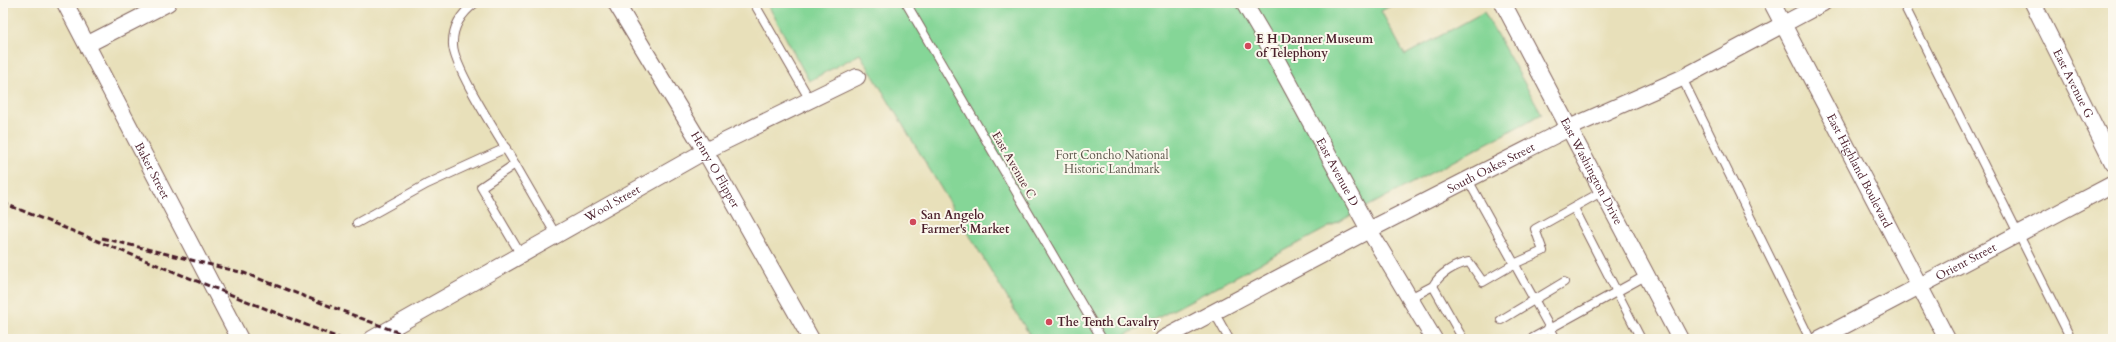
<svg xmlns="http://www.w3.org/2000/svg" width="2116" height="342" font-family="Cardo,serif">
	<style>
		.green { fill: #85d697; stroke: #687a61 }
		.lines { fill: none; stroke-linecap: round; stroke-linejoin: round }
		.service-casing { stroke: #81635d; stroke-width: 10 }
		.minor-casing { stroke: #81635d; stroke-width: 18 }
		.service { stroke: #fff; stroke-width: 8 }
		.minor { stroke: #fff; stroke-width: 16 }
		.rail { stroke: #4a1f2b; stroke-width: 3; stroke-dasharray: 6 3; stroke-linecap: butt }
		.poi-dot { fill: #d1495b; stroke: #fbf7ec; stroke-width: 1.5 }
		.labels { text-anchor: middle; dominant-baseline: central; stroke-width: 4; stroke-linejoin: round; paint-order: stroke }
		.poi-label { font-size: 12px; font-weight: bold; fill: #4a1f2b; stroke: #fbf7ec; text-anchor: start }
		.street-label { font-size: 12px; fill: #4a1f2b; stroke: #fbf7ec }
		.park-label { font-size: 12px; fill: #5c564b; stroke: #fbf7ec }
	</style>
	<rect width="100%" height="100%" fill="#fbf7ec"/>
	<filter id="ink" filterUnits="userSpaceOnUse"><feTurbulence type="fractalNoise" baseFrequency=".025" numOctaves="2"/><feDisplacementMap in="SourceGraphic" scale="8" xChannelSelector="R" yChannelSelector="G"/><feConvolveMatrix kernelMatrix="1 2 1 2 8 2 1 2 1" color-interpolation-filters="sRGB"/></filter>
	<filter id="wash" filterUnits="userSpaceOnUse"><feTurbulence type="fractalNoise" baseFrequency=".012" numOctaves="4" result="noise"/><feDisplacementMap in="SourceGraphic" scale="16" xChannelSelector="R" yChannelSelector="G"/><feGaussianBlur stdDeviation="0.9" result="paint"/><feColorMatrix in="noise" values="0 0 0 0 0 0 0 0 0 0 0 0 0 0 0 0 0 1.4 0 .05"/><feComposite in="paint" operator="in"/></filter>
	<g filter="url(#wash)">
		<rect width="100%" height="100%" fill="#e8e0ba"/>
		<path class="green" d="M767 3H1396L1381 11 1405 55 1484 12 1542 114 1118 339H1032L860 54 809 81Z"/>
	</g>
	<g filter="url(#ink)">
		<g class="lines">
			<defs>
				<g id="service">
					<path d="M475 3C462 13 452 27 453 45 454 69 501 140 515 164"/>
					<path d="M754 3 810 100"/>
					<path d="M906 3 1102 339"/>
					<path d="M1903 3 2071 339"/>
					<path d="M1682 78 1810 339"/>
					<path d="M1468 180 1556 339"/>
					<path d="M1574 208 1641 339"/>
					<path d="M357 223 427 184 506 148"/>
					<path d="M521 255 481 187 515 164 556 235"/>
					<path d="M1410 298 1433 286"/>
					<path d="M1214 312 1229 339"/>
					<path d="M1501 320 1564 282"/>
					<path d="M1463 339 1433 286C1439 274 1456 264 1469 262L1483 282 1514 264 1543 251 1535 229 1603 191"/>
					<path d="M1531 339 1647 275"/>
				</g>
				<g id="minor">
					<path id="s1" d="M65 3 240 339"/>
					<path id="s2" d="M616 3 705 151 811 339"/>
					<path id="s3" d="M1244 3 1267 42 1369 230 1434 339"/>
					<path id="s4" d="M1503 3 1680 339"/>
					<path id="s5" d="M1772 3 1947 339"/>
					<path id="s6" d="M2033 3 2113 163"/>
					<path d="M88 44 168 3"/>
					<path id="s7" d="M372 339 705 151 857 77"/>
					<path id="s8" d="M1163 339 1369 230 1569 128 1682 78 1823 3"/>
					<path id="s9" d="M1819 339 2113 184"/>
				</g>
			</defs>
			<use href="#service" class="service-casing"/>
			<use href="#minor" class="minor-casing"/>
			<use href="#service" class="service"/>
			<use href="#minor" class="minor"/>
			<g class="rail">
				<path d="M3 203 341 339"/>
				<path d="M102 238 244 273 415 339"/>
			</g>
		</g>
	</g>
	<g class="poi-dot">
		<circle cx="1248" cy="46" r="4"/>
		<circle cx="913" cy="222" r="4"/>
		<circle cx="1049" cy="322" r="4"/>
	</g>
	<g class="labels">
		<g class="poi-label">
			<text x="1256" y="39">E H Danner Museum<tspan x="1256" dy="14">of Telephony</tspan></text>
			<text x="921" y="215">San Angelo<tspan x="921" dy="14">Farmer's Market</tspan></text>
			<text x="1057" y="322">The Tenth Cavalry</text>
		</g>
		<g class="street-label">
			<text stroke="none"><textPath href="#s6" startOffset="90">East Avenue G</textPath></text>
			<text transform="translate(1014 165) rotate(60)">East Avenue C</text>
			<text stroke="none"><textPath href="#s8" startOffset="370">South Oakes Street</textPath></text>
			<text stroke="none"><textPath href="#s2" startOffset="194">Henry O Flipper</textPath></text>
			<text stroke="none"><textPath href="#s1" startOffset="189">Baker Street</textPath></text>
			<text stroke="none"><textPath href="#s4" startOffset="190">East Washington Drive</textPath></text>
			<text stroke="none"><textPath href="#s5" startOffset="189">East Highland Boulevard</textPath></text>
			<text stroke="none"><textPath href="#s3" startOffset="193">East Avenue D</textPath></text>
			<text stroke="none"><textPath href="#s7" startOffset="276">Wool Street</textPath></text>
			<text stroke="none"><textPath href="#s9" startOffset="166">Orient Street</textPath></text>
		</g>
		<g class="park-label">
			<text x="1112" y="155">Fort Concho National<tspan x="1112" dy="14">Historic Landmark</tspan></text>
		</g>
	</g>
	<rect width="2116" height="342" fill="none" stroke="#fbf7ec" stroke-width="16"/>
</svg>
